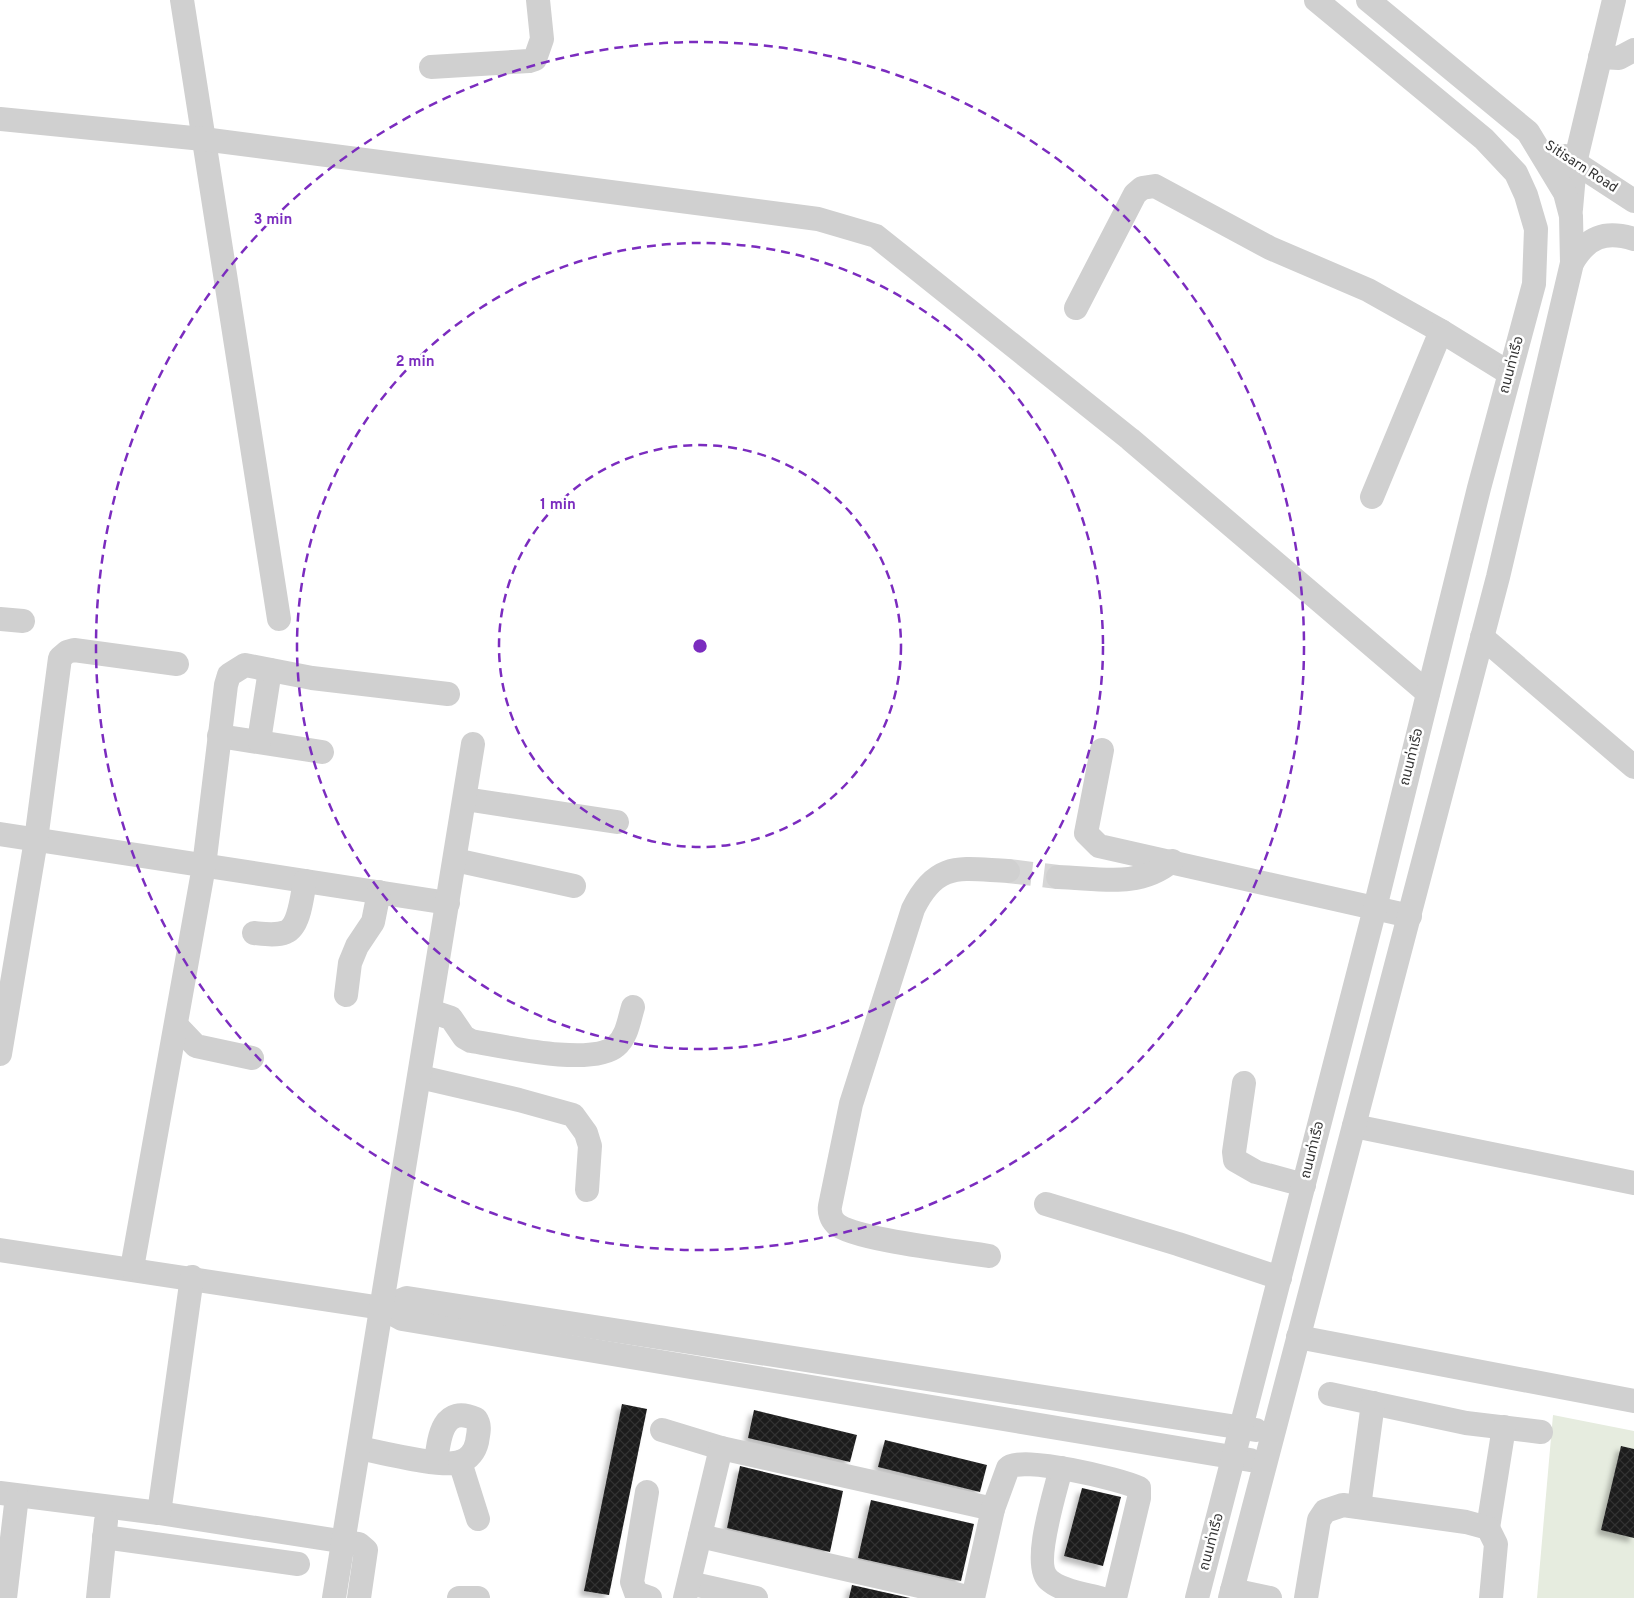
<svg xmlns="http://www.w3.org/2000/svg" width="1634" height="1598" font-family="Overpass,'Noto Sans Thai',sans-serif">
	<style>
		.green { fill: #e6ecdf }
		.building { fill: url(#building-cross-hatch); filter: url(#shadow) }
		.lines { fill: none; stroke-linecap: round; stroke-linejoin: round }
		.minor-tunnel { stroke: #d6d6d6; stroke-width: 24; stroke-dasharray: 24 12; stroke-linecap: butt }
		.minor { stroke: #d0d0d0; stroke-width: 24 }
		.ring { fill: none; stroke: #7b2cbf; stroke-width: 2.5; stroke-dasharray: 9 6 }
		.labels { text-anchor: middle; dominant-baseline: central; stroke-width: 5; stroke-linejoin: round; paint-order: stroke }
		.street-label { font-size: 14px; fill: #333; stroke: #fff }
		.centre { fill: #7b2cbf; stroke: #fff; stroke-width: 2.5 }
		.ring-label { font-size: 15px; text-anchor: middle; font-weight: bold; fill: #7b2cbf; stroke: #fff; stroke-width: 5; stroke-linejoin: round; paint-order: stroke }
	</style>
	<defs>
		<pattern id="building-cross-hatch" width="8" height="8" patternUnits="userSpaceOnUse" patternTransform="scale(1.25)"><rect width="8" height="8" fill="#1a1a1a"/><path d="M0 0l8 8M0 8l8-8" fill="none" stroke="#333"/></pattern>
		<filter id="shadow"><feDropShadow dx="-4.5" dy="4.5" stdDeviation="2.5" flood-color="#0004"/></filter>
	</defs>
	<rect width="100%" height="100%" fill="#fff"/>
	<path class="green" d="M1553 1415 1634 1431V1598H1537Z"/>
	<g class="building">
		<path d="M622 1404 647 1409 609 1595 584 1591Z"/>
		<path d="M754 1410 857 1435 850 1462 748 1438Z"/>
		<path d="M885 1440 987 1465 980 1492 878 1467Z"/>
		<path d="M1621 1446 1634 1449V1538L1601 1530Z"/>
		<path d="M740 1466 843 1491 830 1552 727 1528Z"/>
		<path d="M1082 1488 1121 1497 1103 1566 1064 1556Z"/>
		<path d="M871 1500 974 1524 961 1581 858 1558Z"/>
		<path d="M852 1585 910 1598H849Z"/>
	</g>
	<g class="lines">
		<path class="minor-tunnel" d="M1008 871 1058 877"/>
		<g class="minor">
			<path d="M182 0 279 619"/>
			<path d="M1600 57 1619 58 1634 50"/>
			<path d="M431 67 529 61 535 59 542 39 538 0"/>
			<path d="M0 119 203 139 818 219 876 236 1130 439 1428 693"/>
			<path d="M1565 156 1634 201"/>
			<path d="M1571 209 1575 163 1614 0"/>
			<path d="M1572 263C1587 237 1605 230 1634 239"/>
			<path d="M1076 308 1135 194 1142 188 1155 186 1270 248 1368 290 1441 331"/>
			<path d="M1372 497 1441 331 1509 373"/>
			<path d="M0 619 23 621"/>
			<path d="M1482 637 1634 767"/>
			<path d="M219 736 322 752"/>
			<path d="M259 741 270 670"/>
			<path d="M1102 750 1086 833 1099 846 1410 916"/>
			<path d="M465 799 617 822"/>
			<path d="M0 834 448 903"/>
			<path d="M455 860 574 886"/>
			<path d="M1058 877C1099 878 1138 889 1172 861"/>
			<path d="M254 933C264 934 276 936 286 932 300 926 302 895 305 881"/>
			<path d="M346 995 350 963 357 946 373 922 379 892"/>
			<path d="M430 1011 451 1018 464 1037 471 1041C502 1046 592 1067 616 1046 627 1037 629 1020 633 1007"/>
			<path d="M176 1025 196 1046 252 1058"/>
			<path d="M0 1054 36 840 60 658 67 652 74 650 177 664"/>
			<path d="M420 1077 519 1100 573 1115 586 1133 590 1146 587 1190"/>
			<path d="M1244 1083 1234 1152 1235 1160 1256 1172 1304 1185"/>
			<path d="M1354 1126 1634 1183"/>
			<path d="M1046 1204 1178 1244 1280 1278"/>
			<path d="M0 1250 382 1308 402 1319 1250 1460"/>
			<path d="M989 1256C959 1251 855 1240 836 1224 831 1219 829 1212 830 1206L851 1104 913 909C937 860 961 869 1008 871"/>
			<path d="M132 1268 204 866 226 685 229 675 245 665 312 678 448 694"/>
			<path d="M382 1308 407 1298 1256 1430"/>
			<path d="M1298 1337 1634 1401"/>
			<path d="M1330 1394 1466 1423 1541 1432"/>
			<path d="M662 1430 721 1448 993 1509"/>
			<path d="M359 1448C380 1452 442 1468 460 1462 469 1459 475 1451 477 1442 478 1434 481 1426 476 1419 442 1404 439 1438 436 1462"/>
			<path d="M460 1462 478 1519"/>
			<path d="M1061 1468C1056 1490 1031 1565 1049 1580 1061 1591 1085 1594 1100 1598"/>
			<path d="M647 1492 632 1582 636 1593 650 1598"/>
			<path d="M0 1493 159 1513 359 1544 366 1550 359 1598"/>
			<path d="M1359 1507 1373 1403"/>
			<path d="M159 1513 192 1277"/>
			<path d="M1488 1528 1504 1427"/>
			<path d="M700 1536 972 1598"/>
			<path d="M104 1537 298 1564"/>
			<path d="M689 1583 756 1598"/>
			<path d="M1232 1590 1270 1598"/>
			<path d="M5 1598 17 1496"/>
			<path d="M98 1598 106 1521"/>
			<path d="M334 1598 473 744"/>
			<path d="M459 1598H478"/>
			<path d="M685 1598 721 1448"/>
			<path d="M973 1598 993 1509 1008 1468C1019 1455 1121 1479 1139 1488V1498L1115 1598"/>
			<path d="M1197 1598 1372 920 1479 488 1534 284 1536 229 1526 195 1516 173 1484 139 1316 0"/>
			<path d="M1230 1598 1498 577 1572 263 1571 216 1565 193 1528 132 1368 0"/>
			<path d="M1306 1598 1319 1520 1325 1511 1343 1505 1466 1522 1488 1528 1496 1544 1491 1598"/>
		</g>
	</g>
	<g class="ring">
		<circle cx="700" cy="646" r="201"/>
		<circle cx="700" cy="646" r="403"/>
		<circle cx="700" cy="646" r="604"/>
	</g>
	<g class="labels">
		<g class="street-label">
			<text transform="translate(1581 167) rotate(33)">Sitisarn Road</text>
			<text transform="translate(1512 365) rotate(-75)">ถนนท่าเรือ</text>
			<text transform="translate(1412 757) rotate(-76)">ถนนท่าเรือ</text>
			<text transform="translate(1313 1150) rotate(-76)">ถนนท่าเรือ</text>
			<text transform="translate(1212 1542) rotate(-75)">ถนนท่าเรือ</text>
		</g>
	</g>
	<circle cx="700" cy="646" r="8" class="centre"/>
	<g class="ring-label">
		<text x="273" y="224">3 min</text>
		<text x="415" y="366">2 min</text>
		<text x="558" y="509">1 min</text>
	</g>
</svg>
